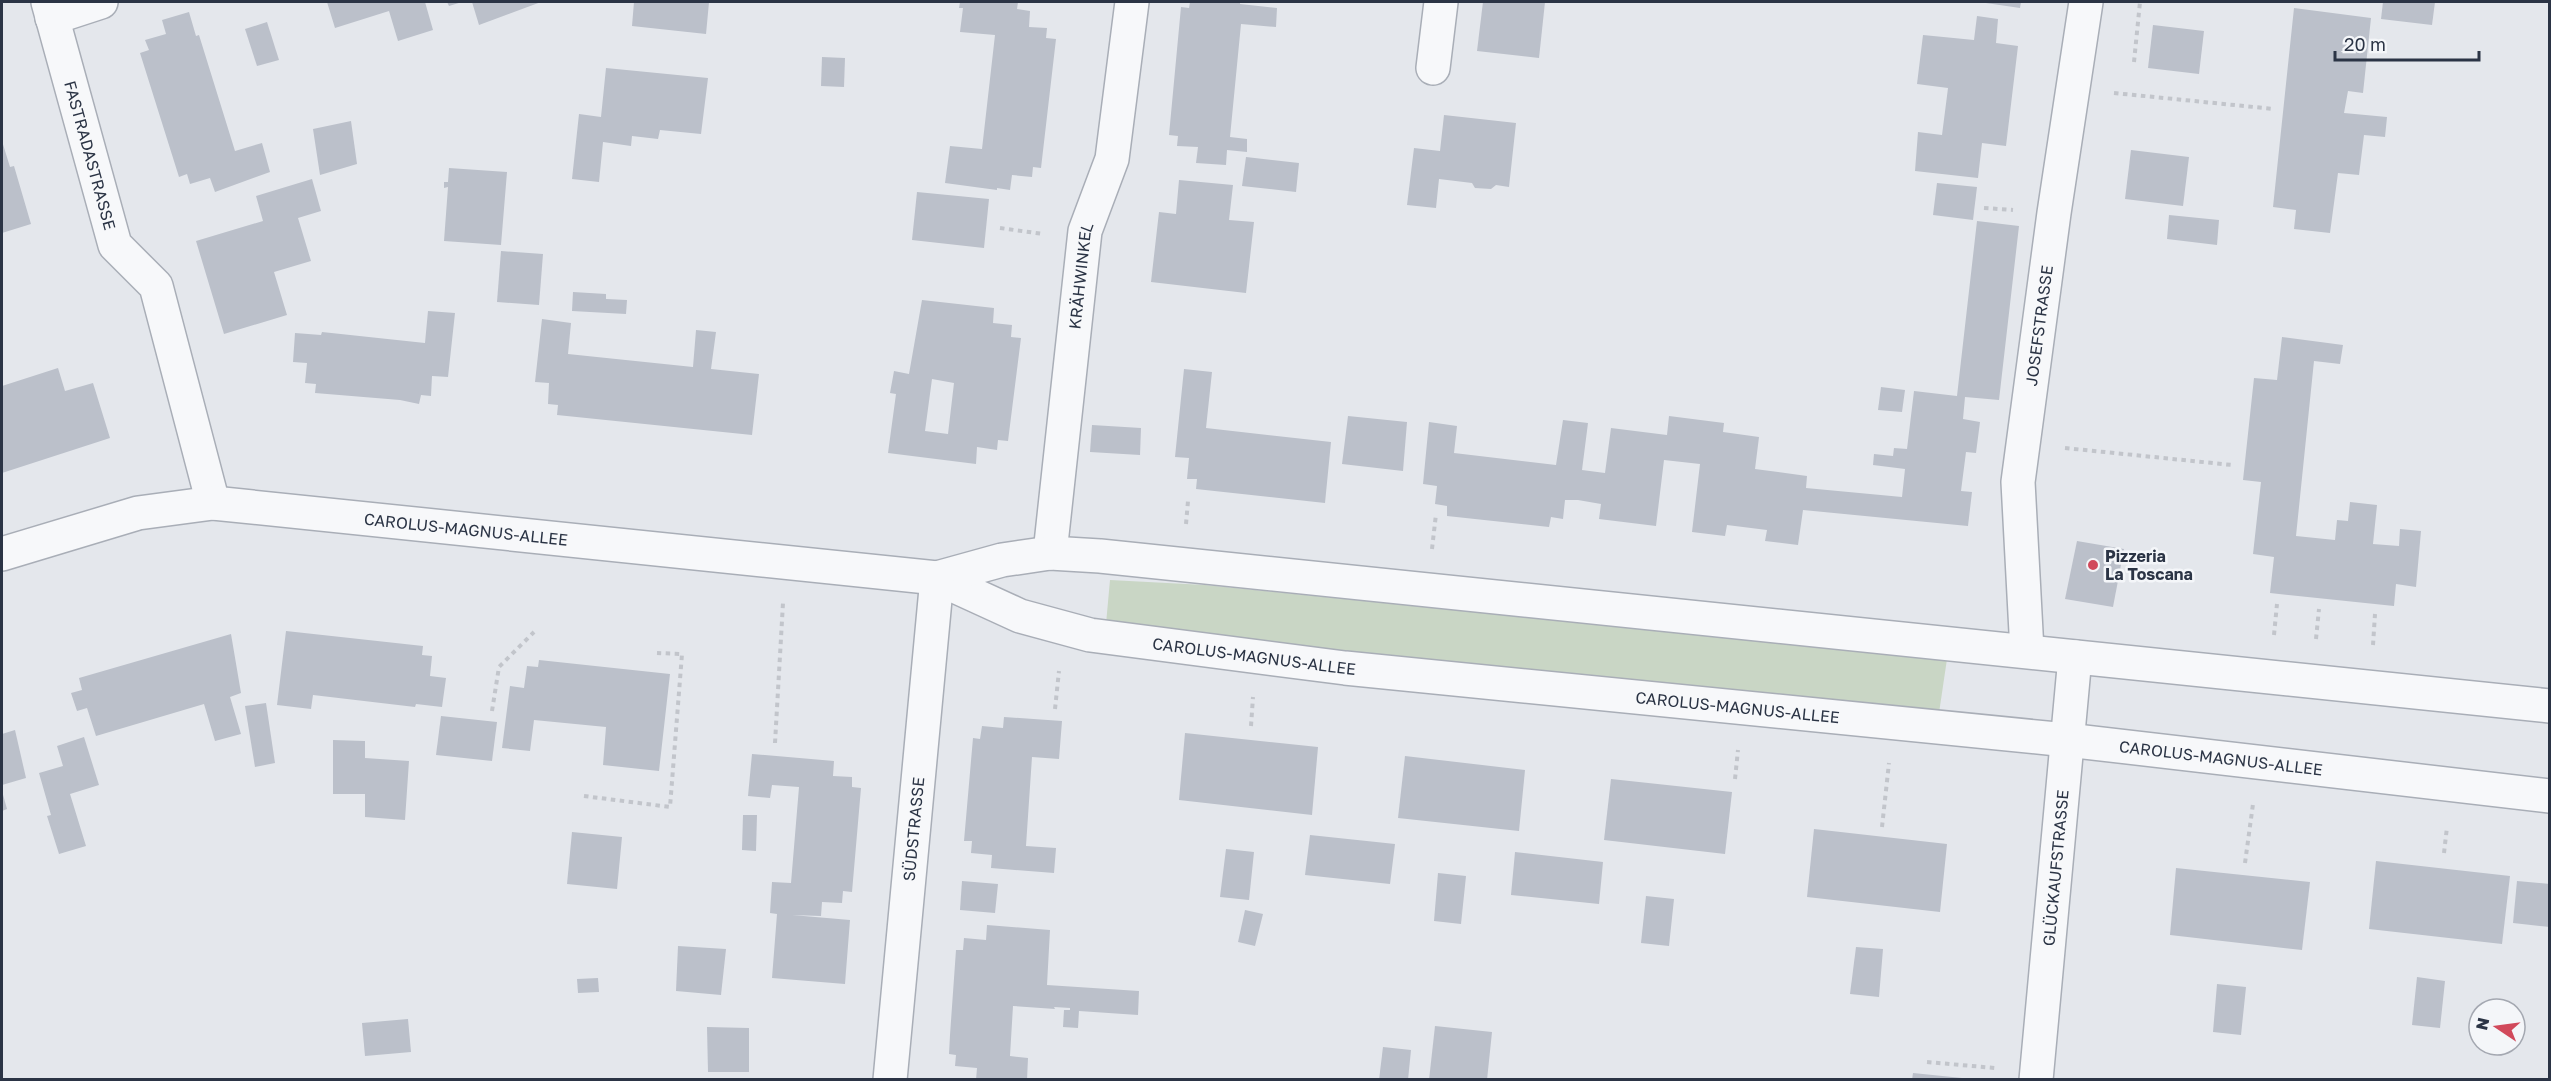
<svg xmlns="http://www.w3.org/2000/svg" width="2551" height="1081" font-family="'Golos Text',sans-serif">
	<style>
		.green { fill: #c9d6c5 }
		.building { fill: #bbc0ca; fill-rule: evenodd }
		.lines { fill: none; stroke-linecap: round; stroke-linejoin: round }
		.street-casing { stroke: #a9aeb7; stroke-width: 36 }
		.path { stroke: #c2c5cb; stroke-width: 4; stroke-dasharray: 4.5 4.5; stroke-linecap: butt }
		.street { stroke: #f7f8fa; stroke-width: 33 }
		.poi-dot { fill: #d1495b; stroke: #f4f6f9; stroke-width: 2 }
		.labels { text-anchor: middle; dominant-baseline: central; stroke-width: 5; stroke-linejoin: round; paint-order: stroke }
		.street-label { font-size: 16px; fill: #2b3445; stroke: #f4f6f9 }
		.poi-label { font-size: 16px; font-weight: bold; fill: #2b3445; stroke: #f4f6f9; text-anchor: start }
	</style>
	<rect width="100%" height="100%" fill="#e4e7ec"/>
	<path class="green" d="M1110 580 1205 585 1947 659 1939 713 1189 638 1106 624Z"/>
	<g class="building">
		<path d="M327 2H425L433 30 398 41 389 11 335 28Z"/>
		<path d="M447 2H462L449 6Z"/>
		<path d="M472 2H541L479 25Z"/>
		<path d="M634 2H709L706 34 632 26Z"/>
		<path d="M960 2H1018L1017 9 1030 11 1029 27 1047 28 1046 38 1056 39 1041 168 1033 167 1032 177 1012 175 1010 190 997 188V190L945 183 950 146 982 149 995 35 960 32 963 8H959Z"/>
		<path d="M1190 2H1240V4L1277 8 1276 27 1241 24 1230 137 1247 139V152L1227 150 1226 165 1196 163 1198 147 1177 146 1178 136 1169 135 1181 7 1189 8Z"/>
		<path d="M1483 2H1545L1539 58 1477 51Z"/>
		<path d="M1979 2H2021L2020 8Z"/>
		<path d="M2383 2H2435L2432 25 2381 19Z"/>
		<path d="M2294 8 2371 18 2363 93 2348 91 2344 113 2387 117 2385 137 2364 135 2359 175 2338 173 2330 233 2294 229 2296 210 2273 207Z"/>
		<path d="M189 12 196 36 199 35 235 151 262 143 270 172 215 192 210 178 190 184 187 174 179 177 140 53 149 50 145 40 166 34 162 20Z"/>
		<path d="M1977 16 1998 19 1996 43 2018 46 2006 146 1982 143 1978 178 1915 171 1918 132 1942 135 1948 88 1917 84 1923 35 1974 40Z"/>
		<path d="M267 22 279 60 257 66 245 29Z"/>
		<path d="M2153 25 2204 31 2199 74 2148 68Z"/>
		<path d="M822 57 845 58 844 87 821 86Z"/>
		<path d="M606 68 708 78 701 134 660 130 658 139 632 136 631 146 603 142 599 182 572 179 579 114 601 117Z"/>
		<path d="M1444 115 1516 123 1509 187 1496 185 1491 189 1475 188 1472 183 1439 179 1436 208 1407 205 1414 148 1440 151Z"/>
		<path d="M351 121 357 164 320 175 313 129Z"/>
		<path d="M2 141 10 167 14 166 31 224 2 233Z"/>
		<path d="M2131 150 2189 157 2183 206 2125 199Z"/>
		<path d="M1246 157 1299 163 1296 192 1242 186Z"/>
		<path d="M449 168 507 172 501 245 444 241 448 187 444 188V182H448Z"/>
		<path d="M312 179 321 211 298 218 311 261 274 272 287 315 224 334 196 241 263 221 256 196Z"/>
		<path d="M1179 180 1233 185 1229 220 1254 222 1246 293 1151 282 1159 212 1176 214Z"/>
		<path d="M1937 183 1977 187 1973 220 1933 215Z"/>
		<path d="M917 192 989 199 984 248 912 240Z"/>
		<path d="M2169 215 2219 220 2217 245 2167 239Z"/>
		<path d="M1977 221 2019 226 1999 400 1965 397 1963 419 1980 422 1976 453 1966 452 1961 491 1972 492 1968 526 1803 510 1798 545 1765 541 1767 530 1727 525 1725 536 1692 532 1700 464 1664 460 1656 526 1599 519 1601 504 1578 500H1565L1563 519 1551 517 1549 527 1447 516V506L1435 504 1437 486 1423 484 1429 422 1457 426 1454 453 1556 465 1563 420 1588 423 1582 470 1605 473 1611 428 1667 435 1669 416 1724 423 1723 432 1759 437 1755 469 1807 476 1806 488 1902 497 1905 469 1873 465 1874 454 1893 456 1894 448 1907 449 1914 391 1957 396Z"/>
		<path d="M501 251 543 254 539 305 497 302Z"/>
		<path d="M573 292 606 294V299L627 300 626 314 572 311Z"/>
		<path d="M922 300 994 308 993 323 1012 325 1011 337 1021 338 1008 441 998 440 997 450 977 447 976 464 888 453 896 394 890 393 894 371 909 374ZM932 379 954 383 948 434 925 431Z"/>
		<path d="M428 311 455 313 448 377 432 376 431 396 421 395 419 404 400 400 315 393 316 384 305 383 307 363 293 362 295 333 321 335 322 332 425 343Z"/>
		<path d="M542 319 571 323 568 354 693 367 696 330 716 332 711 369 759 374 752 435 557 415 558 405 548 404 549 383 535 382Z"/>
		<path d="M2282 337 2343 345 2340 364 2314 361 2296 536 2335 540 2337 520 2348 521 2350 502 2377 505 2373 544 2399 546 2400 529 2421 531 2416 587 2396 584 2394 606 2270 593 2274 557 2253 554 2261 482 2243 480 2254 378 2277 380Z"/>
		<path d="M58 368 65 391 93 383 110 438 2 473V386Z"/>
		<path d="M1184 369 1212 372 1206 428 1331 442 1325 503 1196 489 1197 479H1187L1189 458 1175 457Z"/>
		<path d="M1881 387 1905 390 1902 412 1878 410Z"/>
		<path d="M1348 416 1407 422 1403 471 1342 464Z"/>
		<path d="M1092 425 1141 428 1140 455 1090 452Z"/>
		<path d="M2077 541 2124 549 2113 607 2065 599Z"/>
		<path d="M286 631 423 646 422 655 432 656 430 676 446 678 442 707 416 704 415 707 313 695 311 709 277 705Z"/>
		<path d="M231 634 241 693 230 697 241 734 215 741 204 704 96 736 87 708 77 711 71 693 82 690 79 678Z"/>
		<path d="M539 660 670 674 659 771 603 765 606 727 534 720 530 751 502 748 510 686 524 688 527 666 538 667Z"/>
		<path d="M266 703 275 763 255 767 245 706Z"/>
		<path d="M441 716 497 722 492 761 436 755Z"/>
		<path d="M1004 717 1062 721 1059 759 1032 757 1026 846 1056 848 1054 873 991 868 992 855 971 853 972 841H964L973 738 980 739 982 726 1003 728Z"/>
		<path d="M15 730 26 778 2 785V734Z"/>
		<path d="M1185 733 1318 747 1312 815 1179 800Z"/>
		<path d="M84 737 99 785 70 794 86 846 59 854 47 816 51 815 39 773 63 766 57 746Z"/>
		<path d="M333 740 365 741V758L409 761 405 820 365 817V794H333Z"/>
		<path d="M752 754 834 761 833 776 852 777V787L861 788 852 892 843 891 842 903 822 902 821 916 792 915 850 920 845 984 772 978 777 914 770 913 772 882 791 883 799 787 772 785 770 798 748 796Z"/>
		<path d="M1405 756 1525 770 1519 831 1398 818Z"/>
		<path d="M1611 779 1732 792 1725 854 1604 840Z"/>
		<path d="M2 791 7 809 2 811Z"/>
		<path d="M743 815H757L756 851 742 850Z"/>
		<path d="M1814 829 1947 844 1940 912 1807 897Z"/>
		<path d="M572 832 622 837 617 889 567 884Z"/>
		<path d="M1310 835 1395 844 1390 884 1305 875Z"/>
		<path d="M1226 849 1254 852 1249 900 1220 897Z"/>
		<path d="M1515 852 1603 862 1599 904 1511 895Z"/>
		<path d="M2376 861 2510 876 2502 944 2369 929Z"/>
		<path d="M2176 868 2310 882 2302 950 2170 935Z"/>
		<path d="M1438 873 1466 876 1461 924 1434 921Z"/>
		<path d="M962 881 998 884 995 913 960 910Z"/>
		<path d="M2517 881 2550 884V927L2513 923Z"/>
		<path d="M1646 896 1674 899 1669 946 1641 943Z"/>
		<path d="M1245 910 1263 914 1255 946 1238 942Z"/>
		<path d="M987 925 1050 930 1047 985 1139 991 1138 1015 1079 1011 1078 1028 1063 1027 1064 1010H1070V1008L1054 1007 1055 1009 1013 1006 1010 1056 1028 1058 1027 1080H976L977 1068 955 1066 956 1055 949 1054 950 1035 956 950H963L964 938 986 940Z"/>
		<path d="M678 946 726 949 721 995 676 991Z"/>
		<path d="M1856 947 1883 949 1879 997 1850 994Z"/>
		<path d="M2417 977 2445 981 2440 1028 2412 1025Z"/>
		<path d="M598 978 599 992 578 993 577 979Z"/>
		<path d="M2217 984 2246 987 2241 1035 2213 1032Z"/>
		<path d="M408 1019 411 1052 365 1056 362 1023Z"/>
		<path d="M1435 1026 1492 1032 1487 1080H1429Z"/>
		<path d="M707 1027 749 1028V1072H708Z"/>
		<path d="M1383 1047 1411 1050 1408 1080H1379Z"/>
		<path d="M1913 1073 1962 1078V1080H1912Z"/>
	</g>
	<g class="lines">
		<defs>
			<g id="street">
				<path id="s1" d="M48 2 115 245 156 286 213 503"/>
				<path d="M52 18 101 2"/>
				<path d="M1433 68 1441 2"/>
				<path id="s2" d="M1050 553 1085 231 1112 159 1132 2"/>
				<path id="s3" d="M2 554 138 513 213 503 937 578 1020 616 1090 635 1345 668 2067 740 2550 796"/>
				<path d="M937 578 1002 560 1050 553 1100 556 2550 706"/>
				<path id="s4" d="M2027 651 2018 482 2054 213 2086 2"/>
				<path id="s5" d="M890 1080 937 578"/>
				<path id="s6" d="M2036 1080 2075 657"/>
			</g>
		</defs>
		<use href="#street" class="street-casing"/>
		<g class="path">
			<path d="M2134 62 2140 2"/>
			<path d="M2114 93 2274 109"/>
			<path d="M1984 208 2013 210"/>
			<path d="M1000 228 1043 234"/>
			<path d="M2065 448 2232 465"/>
			<path d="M1186 524 1188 501"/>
			<path d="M1432 549 1436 514"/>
			<path d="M2274 635 2277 604"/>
			<path d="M2316 639 2319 609"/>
			<path d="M2373 645 2375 614"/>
			<path d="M1055 709 1059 671"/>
			<path d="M492 711 499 667 534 632"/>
			<path d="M1251 726 1253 697"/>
			<path d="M775 743 783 603"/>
			<path d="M1735 779 1738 750"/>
			<path d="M584 796 670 807 682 654 657 653"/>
			<path d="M1882 827 1889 763"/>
			<path d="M2444 853 2447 827"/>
			<path d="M2245 863 2253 804"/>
			<path d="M1927 1062 1995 1068"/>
		</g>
		<use href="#street" class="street"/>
	</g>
	<circle class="poi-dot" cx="2093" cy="565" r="6"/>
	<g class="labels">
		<g class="street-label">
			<text stroke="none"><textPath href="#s1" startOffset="159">FASTRADASTRASSE</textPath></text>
			<text stroke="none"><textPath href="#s2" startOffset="279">KRÄHWINKEL</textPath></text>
			<text stroke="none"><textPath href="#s4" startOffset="327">JOSEFSTRASSE</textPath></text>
			<text stroke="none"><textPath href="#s3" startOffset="472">CAROLUS-MAGNUS-ALLEE</textPath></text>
			<text stroke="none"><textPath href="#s3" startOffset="1275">CAROLUS-MAGNUS-ALLEE</textPath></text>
			<text stroke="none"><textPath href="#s3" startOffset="1761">CAROLUS-MAGNUS-ALLEE</textPath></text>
			<text stroke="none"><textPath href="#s3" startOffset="2247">CAROLUS-MAGNUS-ALLEE</textPath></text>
			<text stroke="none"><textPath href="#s5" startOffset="252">SÜDSTRASSE</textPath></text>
			<text stroke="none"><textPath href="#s6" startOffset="213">GLÜCKAUFSTRASSE</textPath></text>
		</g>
		<g class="poi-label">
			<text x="2105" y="556">Pizzeria<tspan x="2105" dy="18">La Toscana</tspan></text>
		</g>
	</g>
	<rect width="2551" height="1081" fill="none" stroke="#2b3445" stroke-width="6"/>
	<g transform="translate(2497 1027) rotate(283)"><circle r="28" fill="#f4f6f9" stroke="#a4a8b1" stroke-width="1.5"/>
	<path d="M0-4.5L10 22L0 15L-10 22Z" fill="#d1495b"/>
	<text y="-9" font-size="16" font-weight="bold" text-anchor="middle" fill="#2b3445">N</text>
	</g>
	<path d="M2335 51v9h144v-9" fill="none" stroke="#2b3445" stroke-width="3"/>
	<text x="2344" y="51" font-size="18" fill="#2b3445" stroke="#f4f6f9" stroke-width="4.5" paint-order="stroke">20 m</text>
</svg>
